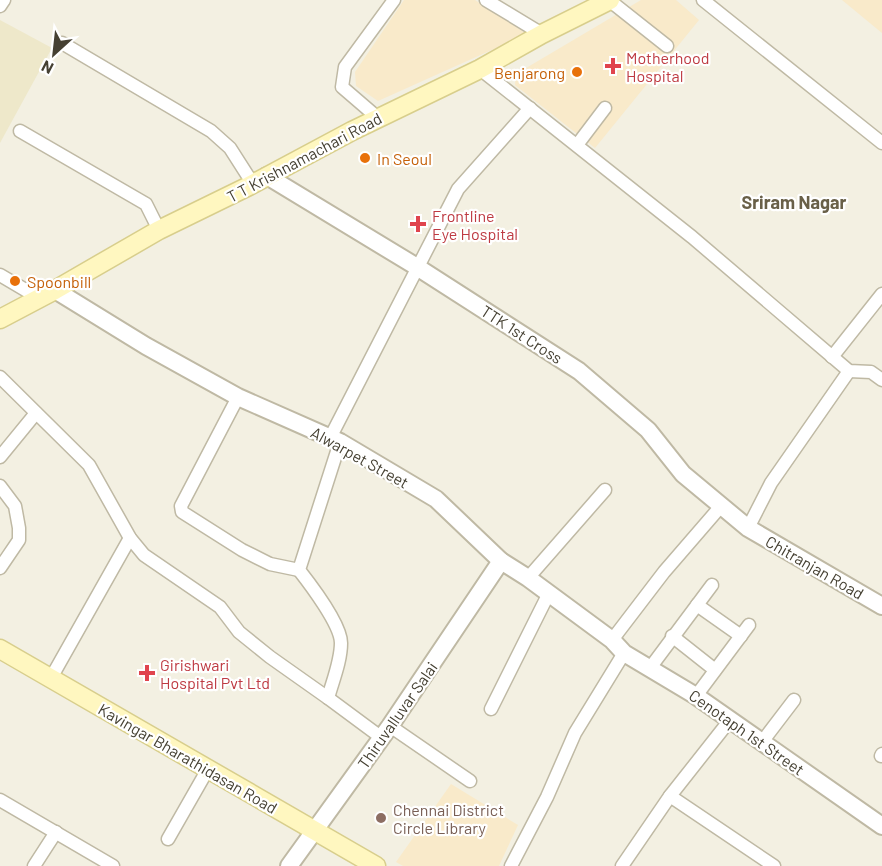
<svg xmlns="http://www.w3.org/2000/svg" width="882" height="866" font-family="Barlow,sans-serif">
	<style>
		.commercial { fill: #f9eaca }
		.education { fill: #eee8ca }
		.lines { fill: none; stroke-linecap: round; stroke-linejoin: round }
		.minor-casing { stroke: #bfb9a4; stroke-width: 15 }
		.tertiary-casing { stroke: #bfb9a4; stroke-width: 20 }
		.secondary-casing { stroke: #d8ce8c; stroke-width: 21 }
		.minor { stroke: #fff; stroke-width: 12 }
		.tertiary { stroke: #fff; stroke-width: 16 }
		.secondary { stroke: #fff7c0; stroke-width: 18 }
		.health-dot { fill: #e0444e; stroke: #fff; stroke-width: 2 }
		.food-dot { fill: #e8710a; stroke: #fff; stroke-width: 2 }
		.education-dot { fill: #8d6e63; stroke: #fff; stroke-width: 2 }
		.labels { text-anchor: middle; dominant-baseline: central; stroke-width: 4.5; stroke-linejoin: round; paint-order: stroke }
		.health-label { font-size: 16px; fill: #be3a42; stroke: #fff; text-anchor: start }
		.food-label { font-size: 16px; fill: #c56008; stroke: #fff; text-anchor: start }
		.street-label { font-size: 16px; fill: #454032; stroke: #fff }
		.education-label { font-size: 16px; fill: #785e54; stroke: #fff; text-anchor: start }
		.neighbourhood-label { font-size: 18px; font-weight: bold; fill: #696048; stroke: #fff }
	</style>
	<rect width="100%" height="100%" fill="#f3f0e2"/>
	<g class="commercial">
		<path d="M404 0H475L527 34 378 101 356 86 355 72Z"/>
		<path d="M641 0H676L699 20 595 148 515 85 516 74Z"/>
		<path d="M842 0H882V33Z"/>
		<path d="M451 784 518 825 499 866H403L396 862Z"/>
	</g>
	<path class="education" d="M0 20 52 48 0 143Z"/>
	<g class="lines">
		<defs>
			<g id="minor">
				<path d="M486 0 542 34"/>
				<path d="M609 0 667 46"/>
				<path d="M703 0 882 143"/>
				<path d="M0 6 4 0"/>
				<path d="M62 43 211 131 230 148 253 184"/>
				<path d="M480 69 692 237 849 371 871 372 882 380"/>
				<path d="M378 118 342 87 345 67 394 0"/>
				<path d="M20 131 146 204 159 230"/>
				<path d="M577 145 605 108"/>
				<path d="M0 275 39 298"/>
				<path d="M832 357 882 294"/>
				<path d="M0 377 89 465 130 538 144 555 220 607 239 632 270 657 328 698 382 738"/>
				<path d="M238 397 181 506 182 512 242 550 270 564 299 570"/>
				<path d="M330 438 458 189 530 108"/>
				<path d="M0 457 36 413"/>
				<path d="M0 486 15 506 19 528V540L0 568"/>
				<path d="M748 528 771 483 849 371"/>
				<path d="M528 578 605 490"/>
				<path d="M697 605 741 636"/>
				<path d="M672 636 715 670"/>
				<path d="M612 640 664 572 721 506"/>
				<path d="M650 668 712 585"/>
				<path d="M51 678 130 538"/>
				<path d="M696 696 749 625"/>
				<path d="M328 698C333 680 341 661 341 643 341 625 310 584 299 570L340 442"/>
				<path d="M491 709 549 593"/>
				<path d="M390 726 470 781"/>
				<path d="M762 742 794 700"/>
				<path d="M881 756 882 754"/>
				<path d="M670 796 774 866"/>
				<path d="M0 800 113 866"/>
				<path d="M168 839 208 769"/>
				<path d="M34 866 56 832"/>
				<path d="M511 866 547 797 575 733 624 653"/>
				<path d="M622 866 670 796 730 720"/>
			</g>
			<g id="tertiary">
				<path d="M267 176 417 267 579 371 648 430 683 474 748 528 882 606"/>
				<path d="M55 290 146 346 238 397 340 442 436 499 501 561 528 578 612 640 624 653 696 696 882 826"/>
				<path d="M289 866 390 726 501 561"/>
			</g>
			<g id="secondary">
				<path d="M0 319 55 290 159 230 249 186 352 131 480 69 542 34 610 0"/>
				<path d="M0 649 376 866"/>
			</g>
		</defs>
		<use href="#minor" class="minor-casing"/>
		<use href="#tertiary" class="tertiary-casing"/>
		<use href="#secondary" class="secondary-casing"/>
		<use href="#minor" class="minor"/>
		<use href="#tertiary" class="tertiary"/>
		<use href="#secondary" class="secondary"/>
	</g>
	<g class="health-dot">
		<path d="M610 57h6v6h6v6h-6v6h-6v-6h-6v-6h6z"/>
		<path d="M415 215h6v6h6v6h-6v6h-6v-6h-6v-6h6z"/>
		<path d="M144 664h6v6h6v6h-6v6h-6v-6h-6v-6h6z"/>
	</g>
	<g class="food-dot">
		<circle cx="577" cy="72" r="6"/>
		<circle cx="365" cy="158" r="6"/>
		<circle cx="15" cy="281" r="6"/>
	</g>
	<circle class="education-dot" cx="381" cy="818" r="6"/>
	<g class="labels">
		<g class="health-label">
			<text x="626" y="57">Motherhood<tspan x="626" dy="18">Hospital</tspan></text>
			<text x="432" y="215">Frontline<tspan x="432" dy="18">Eye Hospital</tspan></text>
			<text x="160" y="664">Girishwari<tspan x="160" dy="18">Hospital Pvt Ltd</tspan></text>
		</g>
		<g class="food-label">
			<text x="565" y="72" text-anchor="end">Benjarong</text>
			<text x="377" y="158">In Seoul</text>
			<text x="27" y="281">Spoonbill</text>
		</g>
		<g class="street-label">
			<text transform="translate(304 157) rotate(-28)">T T Krishnamachari Road</text>
			<text transform="translate(522 334) rotate(33)">TTK 1st Cross</text>
			<text transform="translate(360 457) rotate(29)">Alwarpet Street</text>
			<text transform="translate(815 567) rotate(30)">Chitranjan Road</text>
			<text transform="translate(397 715) rotate(-55)">Thiruvalluvar Salai</text>
			<text transform="translate(747 732) rotate(35)">Cenotaph 1st Street</text>
			<text transform="translate(188 758) rotate(30)">Kavingar Bharathidasan Road</text>
		</g>
		<g class="education-label">
			<text x="393" y="809">Chennai District<tspan x="393" dy="18">Circle Library</tspan></text>
		</g>
		<g class="neighbourhood-label">
			<text x="794" y="202">Sriram Nagar</text>
		</g>
	</g>
	<g transform="translate(54 54) rotate(207)" stroke="#ffffff" stroke-width="4.5" paint-order="stroke">
	<path d="M0-4.5L10 22L0 15L-10 22Z" fill="#454032"/>
	<text y="-9" font-size="16" font-weight="bold" text-anchor="middle" fill="#454032">N</text>
	</g>
</svg>
